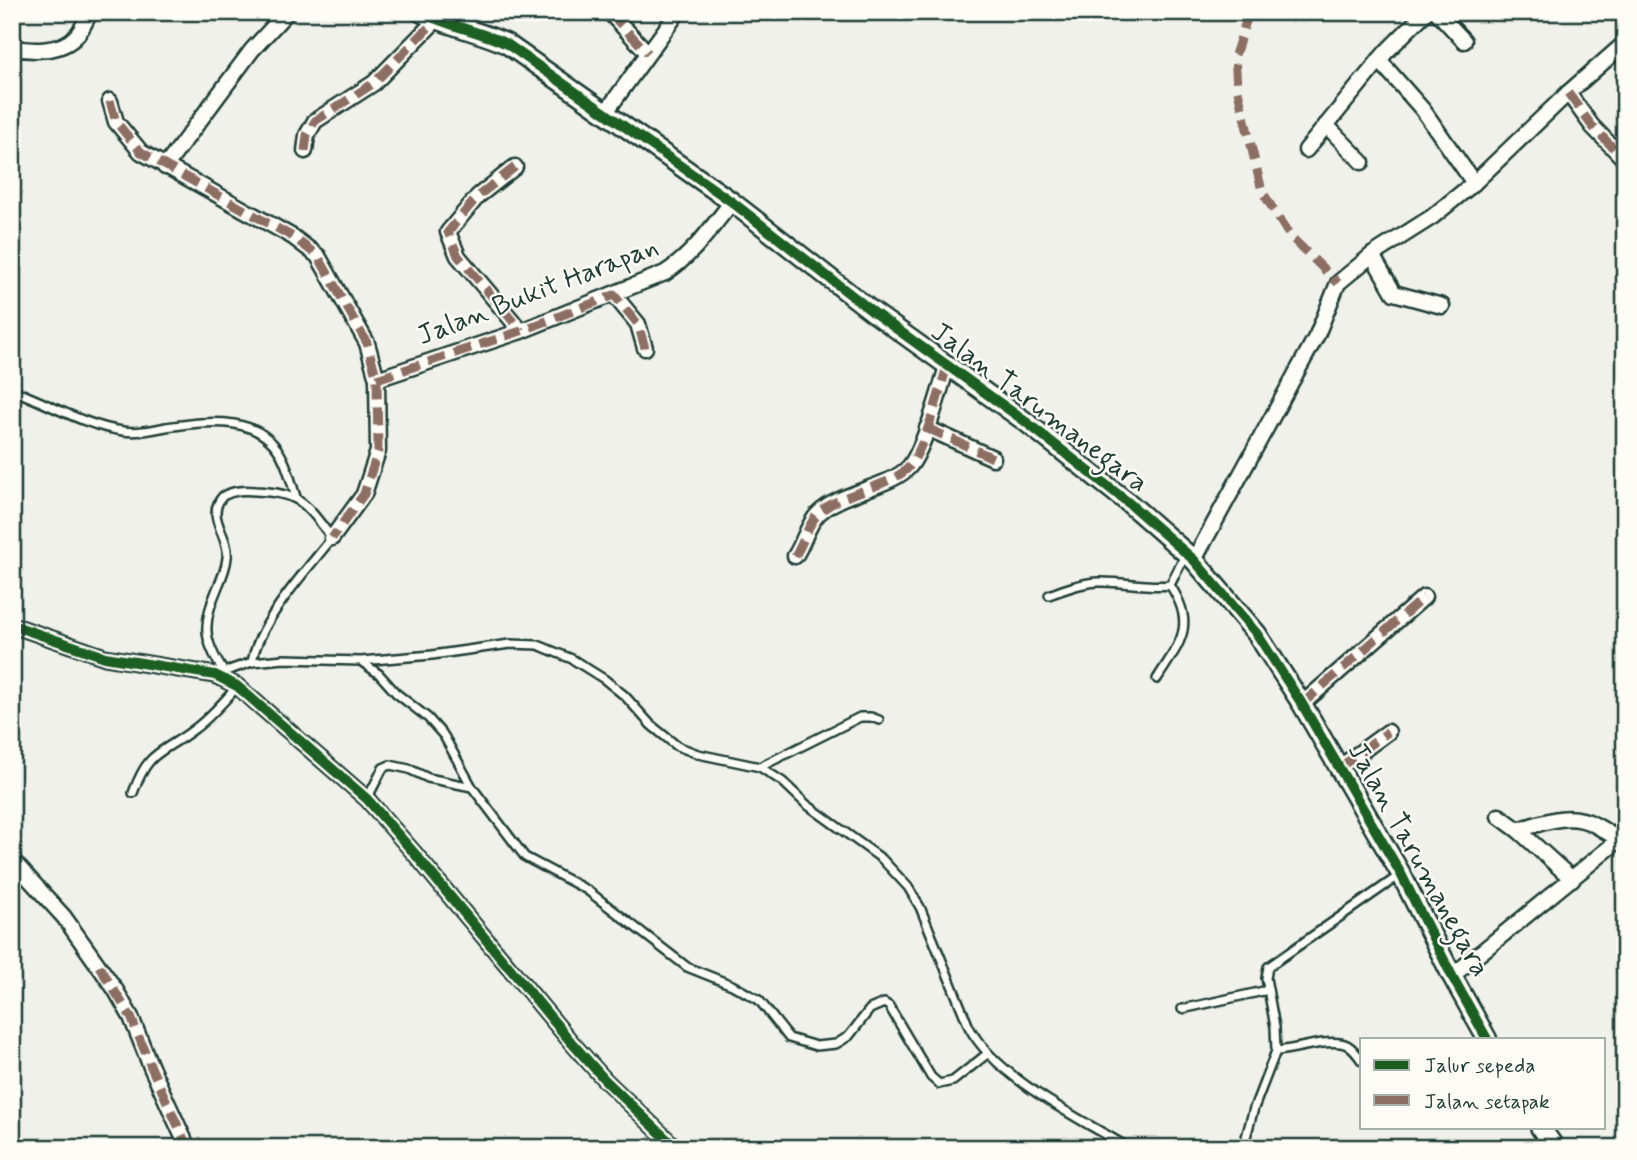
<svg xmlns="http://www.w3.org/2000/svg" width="1637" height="1160" font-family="Mynerve,sans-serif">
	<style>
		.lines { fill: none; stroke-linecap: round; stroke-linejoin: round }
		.service-casing { stroke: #1f3d34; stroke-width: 12 }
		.minor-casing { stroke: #1f3d34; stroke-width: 19 }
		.tertiary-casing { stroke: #1f3d34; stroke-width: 23 }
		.service { stroke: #fdfcf7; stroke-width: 7 }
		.minor { stroke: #fdfcf7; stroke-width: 14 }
		.tertiary { stroke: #fdfcf7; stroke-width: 18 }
		.quiet { stroke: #8d6e63; stroke-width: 9; stroke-dasharray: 18 9; stroke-linecap: butt }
		.cycleway-casing { stroke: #fdfcf7; stroke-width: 15 }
		.cycleway { stroke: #1b5e20; stroke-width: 10 }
		.labels { text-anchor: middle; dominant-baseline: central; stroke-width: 5; stroke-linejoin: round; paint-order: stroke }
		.street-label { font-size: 28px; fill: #1f3d34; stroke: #fdfcf7 }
	</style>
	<rect width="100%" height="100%" fill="#f0f1eb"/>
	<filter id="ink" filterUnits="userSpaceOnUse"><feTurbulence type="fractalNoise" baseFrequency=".0143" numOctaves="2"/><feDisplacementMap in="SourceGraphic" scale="14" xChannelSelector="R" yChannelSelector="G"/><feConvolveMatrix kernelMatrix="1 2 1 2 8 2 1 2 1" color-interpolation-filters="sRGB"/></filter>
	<g filter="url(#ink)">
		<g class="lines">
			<defs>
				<g id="service">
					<path d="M12 390C48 403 85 426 123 431 138 433 151 430 166 427 209 421 263 413 284 461 289 472 292 485 296 497"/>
					<path d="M1049 595C1065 589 1081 583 1098 582 1122 581 1146 588 1170 585"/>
					<path d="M362 662 379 674 396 693 428 718 444 736 472 787 525 857 587 890 687 967 732 985 759 1000 789 1038 816 1046 836 1044 849 1036 870 1009 884 1003 889 1006 931 1077 939 1084 953 1081 987 1054"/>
					<path d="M224 672C203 640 202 624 217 589 221 580 226 568 227 558 230 535 204 517 223 496 234 490 244 490 256 491 301 493 305 503 332 538 306 571 259 621 252 662"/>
					<path d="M215 675 252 662 284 659 361 661 432 655 510 644 538 645 572 659 604 679 625 696 651 725 677 746 698 754 760 767 783 782 806 804 882 859 908 887 920 907 969 1027C996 1078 1079 1118 1129 1148"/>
					<path d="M1157 679C1180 642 1197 626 1170 585L1186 554"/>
					<path d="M760 767 860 717H871L879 720"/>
					<path d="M133 793C149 749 160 755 193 730 210 718 223 702 237 687"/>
					<path d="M367 799 383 768 390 765 409 769 428 778 472 787"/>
					<path d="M1182 1009 1268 990"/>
					<path d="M1276 1051C1294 1050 1332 1037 1347 1045 1354 1049 1358 1055 1362 1061"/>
					<path d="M1243 1148 1254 1108 1276 1051 1275 1027 1266 978 1268 967 1400 875"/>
				</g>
				<g id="minor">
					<path d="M609 12 648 53"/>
					<path d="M1437 12 1464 41"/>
					<path d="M12 47C31 52 62 52 76 36 82 30 86 20 90 12"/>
					<path d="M1379 60 1423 110 1474 183"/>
					<path d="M1568 93 1592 126 1625 160"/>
					<path d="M110 101 116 122 141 152 293 237 318 256 367 343 377 379 378 451 364 494 332 538"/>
					<path d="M606 112 678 12"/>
					<path d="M1326 125 1362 162"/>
					<path d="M1306 150 1386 52 1426 12"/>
					<path d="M305 151 307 135 315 121 374 83 436 20"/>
					<path d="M165 167 252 50 287 12"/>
					<path d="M515 167 478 196 448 232 458 256 521 331"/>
					<path d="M1372 255 1394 293 1442 306"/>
					<path d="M614 295 638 324 645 348"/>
					<path d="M377 379 521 331 665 273C693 255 711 228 732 202"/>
					<path d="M927 428 993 458"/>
					<path d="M795 556C804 543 807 525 818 514 838 493 891 487 909 467 924 450 940 390 947 366"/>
					<path d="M1194 560 1317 335 1338 283 1372 255 1432 217 1474 183 1568 93 1625 43"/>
					<path d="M12 625 105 657 215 675 237 686 367 799 415 854 571 1042 605 1080 676 1148"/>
					<path d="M1302 704 1424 597"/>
					<path d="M1339 768 1388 732"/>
					<path d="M1499 816 1518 830 1572 879"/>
					<path d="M1518 830C1544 822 1570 811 1595 825 1605 830 1614 838 1625 841"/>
					<path d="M12 860 64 917 115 989 131 1017 151 1067 188 1148"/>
					<path d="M1452 976 1625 835"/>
				</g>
				<g id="tertiary">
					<path d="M421 12C448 26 479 31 507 44L732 202 873 312 1026 422 1130 504 1194 560 1257 634 1302 704 1401 874 1452 976 1487 1039"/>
					<path d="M1540 1127 1555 1148"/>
				</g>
			</defs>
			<use href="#service" class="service-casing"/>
			<use href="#minor" class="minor-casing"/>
			<use href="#tertiary" class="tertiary-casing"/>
			<use href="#service" class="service"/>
			<use href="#minor" class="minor"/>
			<use href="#tertiary" class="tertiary"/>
			<g class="quiet">
				<path d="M609 12 648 53"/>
				<path d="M1249 12 1235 55 1237 87 1262 191 1289 235 1338 283"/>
				<path d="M1568 93 1592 126 1625 160"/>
				<path d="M110 101 116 122 141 152 293 237 318 256 367 343 377 379 378 451 364 494 332 538"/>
				<path d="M305 151 307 135 315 121 374 83 436 20"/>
				<path d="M515 167 478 196 448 232 458 256 521 331"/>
				<path d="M377 379 521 331 614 295 638 324 645 348"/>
				<path d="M927 428 993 458"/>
				<path d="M795 556C804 543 807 525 818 514 838 493 891 487 909 467 924 450 940 390 947 366"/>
				<path d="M1302 704 1424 597"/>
				<path d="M1339 768 1388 732"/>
				<path d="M1620 840 1625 841"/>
				<path d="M99 966 131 1017 151 1067 188 1148"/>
			</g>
			<defs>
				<g id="cycleway">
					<path d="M421 12C448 26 479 31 507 44L732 202 873 312 1026 422 1130 504 1194 560 1257 634 1302 704 1401 874 1452 976 1487 1039"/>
					<path d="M12 625 105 657 215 675 237 686 367 799 415 854 571 1042 605 1080 676 1148"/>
				</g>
			</defs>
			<use href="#cycleway" class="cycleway-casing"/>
			<use href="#cycleway" class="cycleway"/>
		</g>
	</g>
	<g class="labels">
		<g class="street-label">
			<text transform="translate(538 292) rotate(-21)">Jalan Bukit Harapan</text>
			<text transform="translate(1039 408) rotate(37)">Jalan Tarumanegara</text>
			<text transform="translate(1418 860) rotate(61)">Jalan Tarumanegara</text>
		</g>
	</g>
	<rect width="1637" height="1160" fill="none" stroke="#fdfcf7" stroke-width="42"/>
	<rect x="21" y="21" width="1595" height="1118" fill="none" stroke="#1f3d34" stroke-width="2.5" filter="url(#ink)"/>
	<rect x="1360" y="1038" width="245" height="91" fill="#fdfcf7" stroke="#a4b0a9" stroke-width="2"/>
	<rect x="1374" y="1060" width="35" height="10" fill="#1b5e20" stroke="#a4b0a9" stroke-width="2"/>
	<text x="1424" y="1072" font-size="21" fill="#1f3d34">Jalur sepeda</text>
	<rect x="1374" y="1095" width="35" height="10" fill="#8d6e63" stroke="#a4b0a9" stroke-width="2"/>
	<text x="1424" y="1108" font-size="21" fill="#1f3d34">Jalan setapak</text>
</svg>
